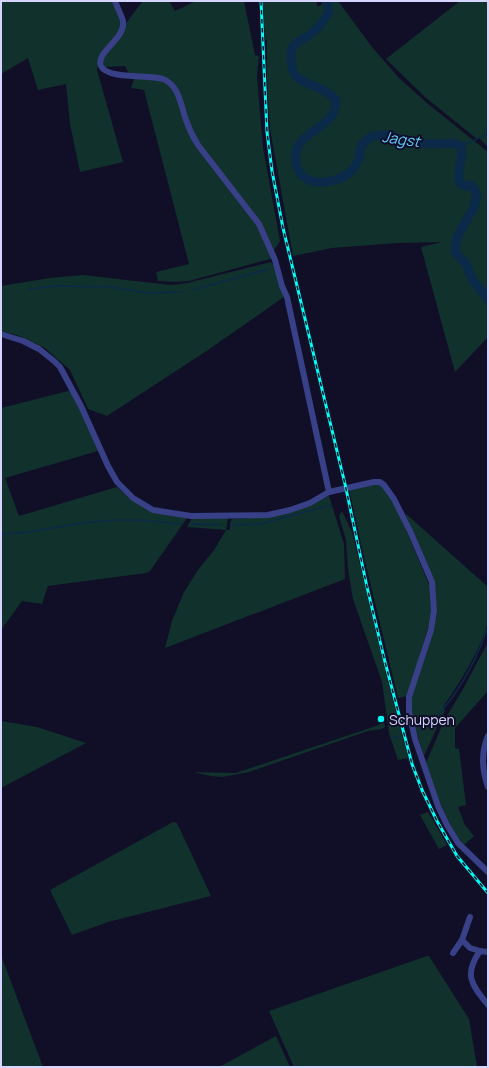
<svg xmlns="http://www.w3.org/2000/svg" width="489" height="1068" font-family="Manrope,sans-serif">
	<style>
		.green { fill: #11312c }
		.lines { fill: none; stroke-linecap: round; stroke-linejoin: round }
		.stream { stroke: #0b2a4a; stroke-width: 1.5 }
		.river { stroke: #0b2a4a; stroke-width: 9 }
		.minor { stroke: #384087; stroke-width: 6 }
		.rail-casing { stroke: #01fff8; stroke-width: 3 }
		.rail { stroke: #100f27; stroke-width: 1.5; stroke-dasharray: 4.5; stroke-linecap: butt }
		.poi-dot { fill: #01fff8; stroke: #100f27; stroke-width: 1.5 }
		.labels { text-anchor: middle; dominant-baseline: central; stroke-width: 4; stroke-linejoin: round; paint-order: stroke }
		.poi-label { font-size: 14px; fill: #d5d5ff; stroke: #100f27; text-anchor: start }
		.water-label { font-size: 15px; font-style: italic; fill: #63cbff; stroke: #100f27 }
	</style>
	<rect width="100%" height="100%" fill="#100f27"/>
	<g class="green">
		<path d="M1 1H113C116 7 119 13 121 19 125 36 98 52 97 70L123 162 80 172 70 124 66 84 38 90 28 58 1 74Z"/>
		<path d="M143 1H169L175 11 196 1H244L255 55 250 54 259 56 257 77 263 148 280 241 273 252 266 233 199 144 169 81 129 74 125 66 105 67C104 65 103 63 103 61 104 53 136 9 143 1Z"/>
		<path d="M263 1H316L318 7 322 4 321 1H338L372 47 399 78 428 104 488 152V337L455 372 421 247 442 242 397 243 332 248 293 256 270 129 267 79V40H265Z"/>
		<path d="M460 1H488V147L479 138 477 139 425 97 386 59Z"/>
		<path d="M135 77 160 80 168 84 177 96 186 124 254 220 271 256 270 259 189 281 175 282 158 281 156 272 189 264 144 90 131 88Z"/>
		<path d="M271 262 275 267 284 297 208 350 107 416 88 409 70 370 45 348 17 335 1 331V286L50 278 83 275 171 285 187 283Z"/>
		<path d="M72 390 98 451 5 478 19 516 117 487 132 501 187 518 150 571 146 573 48 586 42 604 22 601 1 630V408Z"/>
		<path d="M377 484 386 488 396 506 430 587 432 601 431 618 408 696 398 698 363 553 349 489Z"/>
		<path d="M329 496 344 544 345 579 165 648 172 621 184 592 198 570 214 550 226 530 187 527 192 518H228L226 530H230V523L232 519 270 517 310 505Z"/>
		<path d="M342 511 352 532 385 671 408 758 398 760 389 733 382 682 353 599 348 569 346 540 339 516Z"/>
		<path d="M405 513 488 587C488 598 489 611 488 621 483 646 458 686 443 707L445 710 424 756C418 737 411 717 411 696L433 630 437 614 434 580Z"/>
		<path d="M488 642 487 692 455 728V748L459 749 466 805 458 807 465 825 474 836 463 846 458 839 449 822 429 779 425 765 445 719 462 691Z"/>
		<path d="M1 721 37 727 86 743 1 788Z"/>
		<path d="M384 722 385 727 382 729 368 731 249 772 222 777 211 776 193 772 236 773 379 725 380 723Z"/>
		<path d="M428 812 447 845 439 849 420 815Z"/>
		<path d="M173 822 177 823 178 825 211 896 108 922 72 935 50 890Z"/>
		<path d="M1 955 43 1067H1Z"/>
		<path d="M427 956H429L469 1019 477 1067H294L269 1011Z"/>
		<path d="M276 1036 290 1067H219Z"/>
	</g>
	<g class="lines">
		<g class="stream">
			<path d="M461 146 488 134"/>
			<path d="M30 289 57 286 112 287 147 293 182 292"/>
			<path d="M193 290 269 269"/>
			<path d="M191 524 220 525"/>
			<path d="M232 525 260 524 331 505"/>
			<path d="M1 534 29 532 81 523 113 520H139L182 524"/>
			<path d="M418 732C452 708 474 666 488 627"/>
			<path d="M393 737 401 736"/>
		</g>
		<path class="river" d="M327 1 329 12C325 19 320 26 314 31 299 45 287 40 292 66 292 70 295 76 299 79 313 87 324 87 336 100 337 132 290 129 296 163 300 189 338 186 353 169 359 162 360 153 362 144L371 137 380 135H390L410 143 437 144 452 143 461 146C465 159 454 172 461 184L465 186 470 185 474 189 477 196 474 207 457 237 455 252 466 264 472 279 488 299"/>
		<g class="minor">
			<path d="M115 1C117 7 121 14 123 21 126 39 95 52 101 66 108 80 149 74 163 79 179 85 181 106 186 120 189 129 193 137 198 145L259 224 275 260 282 286 287 297 329 492"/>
			<path d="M1 334 23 341 39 349 54 361 60 367 81 406 108 466 117 482 133 498 153 510 191 516 268 515 290 510 310 503 329 492 374 482H380L384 485 394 499 410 531 432 582 434 611 431 630 409 697V712L415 739 438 806 447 825 458 843 488 872"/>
			<path d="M488 736C481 752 482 770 488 787"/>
			<path d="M470 917 462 940 470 948 480 951"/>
			<path d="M488 952 480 951C463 975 472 985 488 1005"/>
			<path d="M453 953 462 940"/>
		</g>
		<defs>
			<path id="rail" d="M261 1 267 132 272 171 283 228 345 484 367 587 385 662 412 764 422 790 437 821 457 856 488 893"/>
		</defs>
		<use href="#rail" class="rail-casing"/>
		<use href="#rail" class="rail"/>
	</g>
	<circle class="poi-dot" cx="381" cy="719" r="4"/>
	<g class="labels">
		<g class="poi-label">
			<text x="389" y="719">Schuppen</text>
		</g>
		<g class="water-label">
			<text transform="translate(401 139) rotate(8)">Jagst</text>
		</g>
	</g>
	<rect width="489" height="1068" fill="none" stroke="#d5d5ff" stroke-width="4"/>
</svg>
